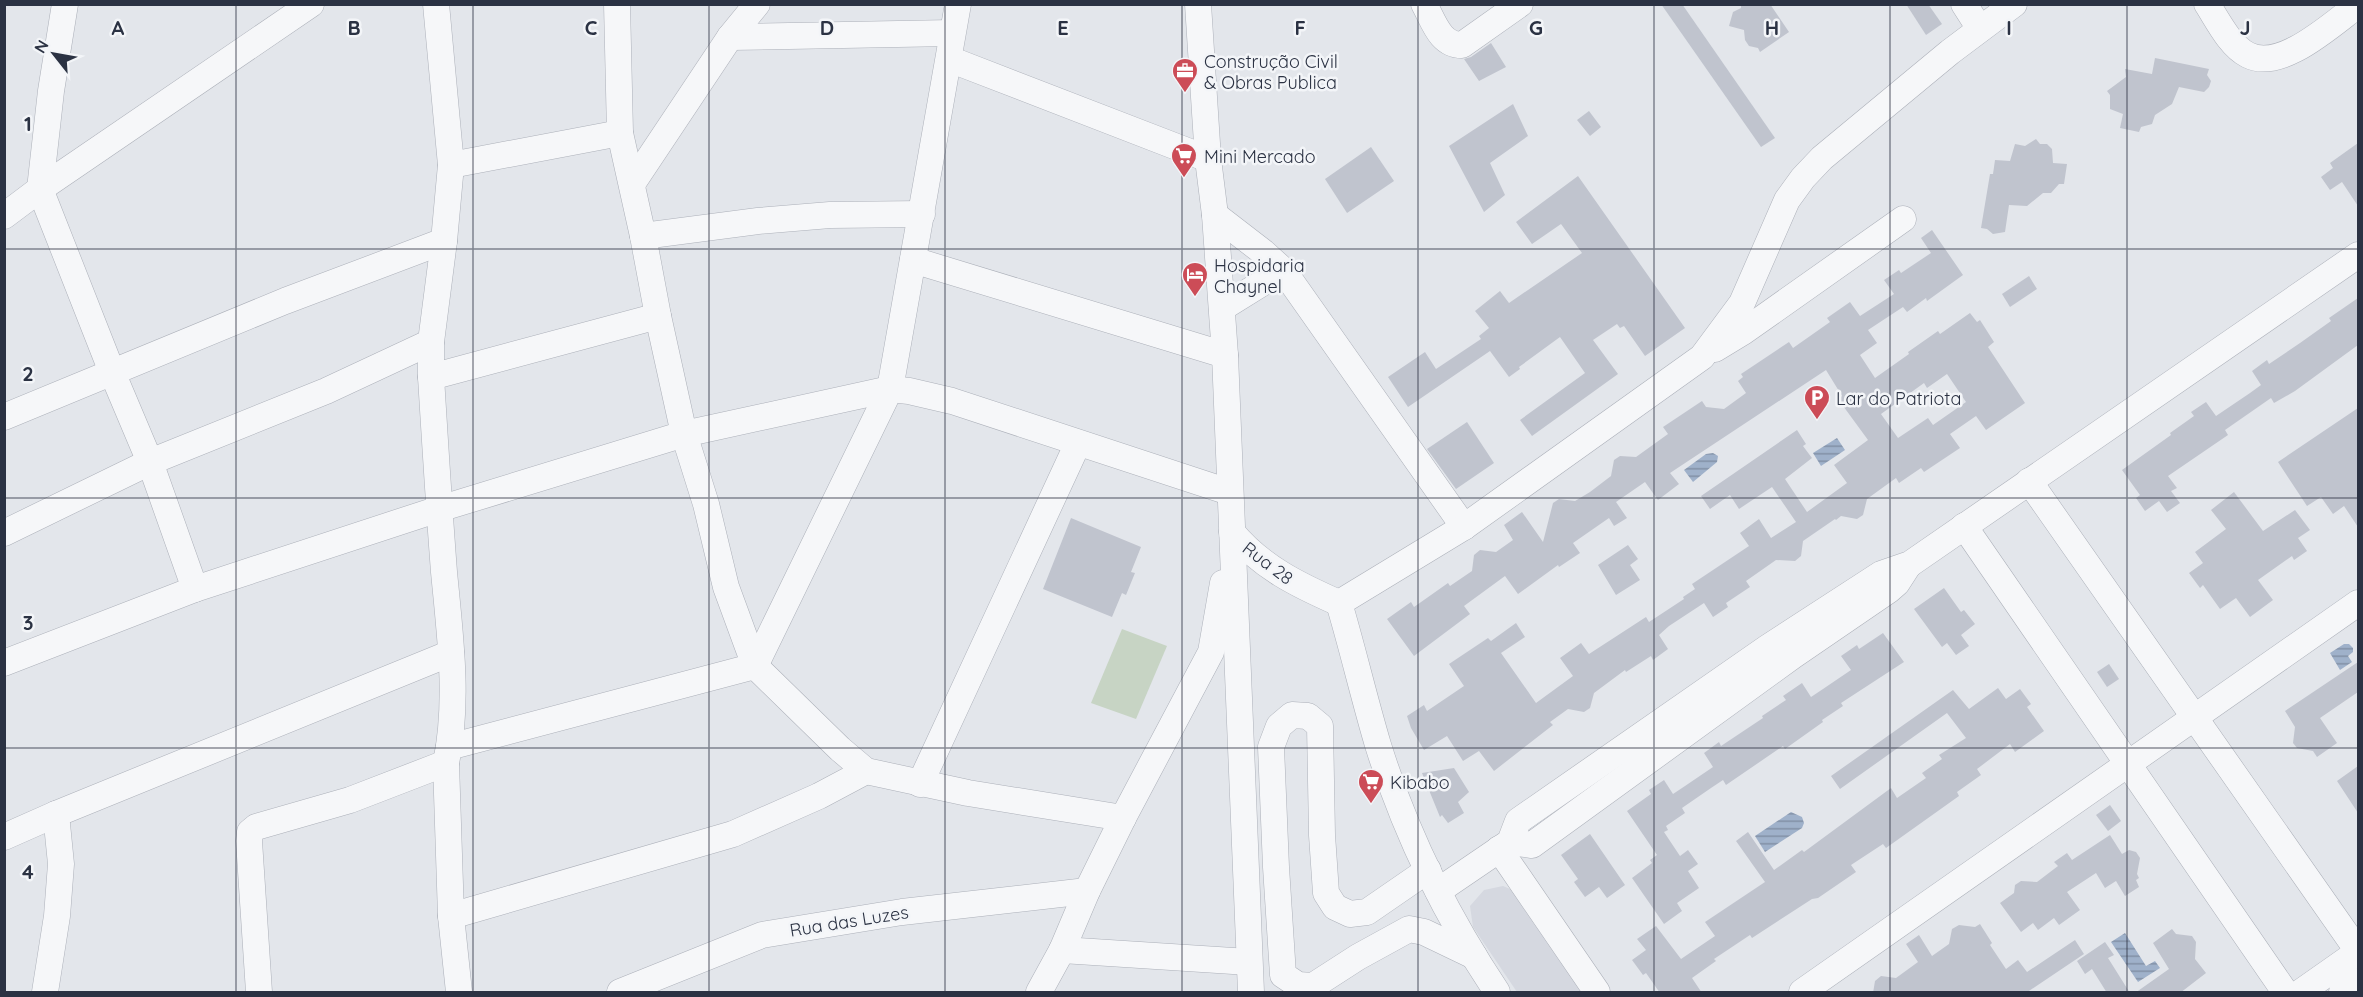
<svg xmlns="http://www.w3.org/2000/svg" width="2363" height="997" font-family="Quicksand,sans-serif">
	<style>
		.built { fill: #d5d8e0 }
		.park { fill: #c7d4c4 }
		.water { fill: url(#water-rules) }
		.building { fill: #c0c4ce; fill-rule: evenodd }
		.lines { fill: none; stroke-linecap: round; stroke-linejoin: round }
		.minor-casing { stroke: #acb0b9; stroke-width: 27 }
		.minor { stroke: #f6f7f9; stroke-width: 26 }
		.grid { fill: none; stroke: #2b3243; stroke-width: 1.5; stroke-opacity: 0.55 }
		.labels { text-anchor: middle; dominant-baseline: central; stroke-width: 5; stroke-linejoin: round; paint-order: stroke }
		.poi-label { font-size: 18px; fill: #2b3243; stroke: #f3f5f8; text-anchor: start }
		.street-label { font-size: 18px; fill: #2b3243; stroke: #f3f5f8 }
		.grid-label { font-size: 20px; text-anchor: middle; font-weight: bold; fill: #2b3243; stroke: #f3f5f8; stroke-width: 5; stroke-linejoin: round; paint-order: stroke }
	</style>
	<defs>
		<pattern id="water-rules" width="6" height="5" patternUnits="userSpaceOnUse" patternTransform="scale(1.5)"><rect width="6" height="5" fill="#9fb1ca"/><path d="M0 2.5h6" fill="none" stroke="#8291a6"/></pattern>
	</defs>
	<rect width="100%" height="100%" fill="#e3e6eb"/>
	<path class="built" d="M1503 886 1522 894 1588 992H1517L1473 927 1470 906 1484 890Z"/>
	<path class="park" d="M1122 629 1167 646 1136 719 1091 703Z"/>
	<g class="water">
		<path d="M1837 438 1845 450 1821 466 1813 453Z"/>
		<path d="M1713 453 1718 456 1717 462 1693 482 1684 470 1706 454Z"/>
		<path d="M2344 644H2349L2353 648V652L2348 656 2352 662 2340 670 2330 653Z"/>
		<path d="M1791 812 1802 817 1804 823 1802 828 1765 852 1755 836Z"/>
		<path d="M2125 933 2146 966 2155 961 2160 968 2138 982 2111 942Z"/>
	</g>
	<g class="building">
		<path d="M1661 4H1682L1775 138 1761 147Z"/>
		<path d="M1741 4H1770L1789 32 1760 52 1758 48 1749 46 1745 40 1744 30 1729 26 1733 12 1741 8Z"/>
		<path d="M1906 4H1928L1942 24 1926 35Z"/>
		<path d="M1491 43 1506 67 1479 81 1464 59 1471 57Z"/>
		<path d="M2155 58 2209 69 2207 75 2211 81 2209 87 2204 92 2179 87 2172 104 2155 115 2152 124 2141 127 2139 132 2120 128 2123 114 2110 109V95L2107 91 2126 77 2125 69 2152 74Z"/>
		<path d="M1513 104 1528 136 1490 163 1505 195 1484 212 1449 146Z"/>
		<path d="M1589 111 1601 127 1590 136 1577 120Z"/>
		<path d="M2036 139 2040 144H2047L2052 149 2053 163 2067 164 2064 184H2059L2051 193H2043L2027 206 2009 205 2005 232 1993 234 1987 229 1981 228 1990 174H1993L1995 160 2010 161 2015 144 2025 146Z"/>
		<path d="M2358 143V206L2342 182 2330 190 2321 177 2333 168 2330 163Z"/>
		<path d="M1371 147 1394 181 1347 213 1325 179Z"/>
		<path d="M1578 176 1685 328 1645 356 1624 326 1620 328 1617 324 1593 340 1618 374 1532 436 1520 420 1585 373 1560 337 1519 367 1520 369 1509 377 1490 351 1408 407 1388 377 1425 352 1436 369 1481 339 1479 336 1489 328 1475 311 1500 291 1509 303 1582 253 1561 224 1532 244 1516 222Z"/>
		<path d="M1932 230 1963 275 1927 301 1926 298 1907 312 1903 307 1868 330 1877 343 1860 355 1875 378 1909 354 1908 352 1938 331 1940 334 1970 313 1977 322 1980 320 1994 342 1988 347 2025 403 1986 430 1976 416 1950 434 1960 448 1924 472 1921 468 1899 483 1896 478 1867 499 1863 515 1857 519 1841 516 1836 520 1835 519 1803 541 1801 556 1795 561 1776 560 1746 581 1750 587 1726 603 1728 607 1713 617 1704 603 1669 626 1659 635 1668 649 1653 660 1651 656 1626 672 1625 670 1594 693 1590 708 1584 712 1568 709 1550 722 1553 725 1494 771 1479 751 1463 761 1447 736 1424 750 1411 728 1407 716 1424 705 1427 711 1464 686 1449 664 1488 638 1491 641 1516 623 1525 637 1501 653 1536 703 1573 676 1560 658 1581 643 1589 654 1646 617 1649 622 1684 599 1683 597 1695 589 1692 584 1749 546 1740 533 1759 519 1771 538 1796 522 1772 487 1739 509 1730 495 1710 509 1701 496 1797 430 1806 444 1803 446 1812 458 1785 479 1807 512 1847 483 1834 465 1868 440 1838 399 1842 396 1826 370 1670 473 1679 484 1658 500 1645 482 1616 502 1627 518 1614 526 1609 518 1573 543 1580 553 1559 567 1558 565 1518 594 1505 576 1464 606 1470 614 1414 656 1387 619 1411 602 1414 607 1448 583 1450 586 1472 571 1474 555 1480 550 1496 552 1513 540 1504 525 1522 512 1543 542 1553 503 1559 499 1575 501 1590 492 1611 476 1614 460 1620 456 1636 457 1668 434 1663 427 1702 401 1706 407 1724 409 1746 393 1738 381 1743 377 1741 374 1789 342 1793 348 1830 322 1827 318 1850 302 1860 316 1894 294 1884 280 1899 270 1901 273 1931 253 1921 238ZM1947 374 1966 402 1933 425 1928 418 1898 438 1881 414 1924 383 1927 388Z"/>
		<path d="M2029 276 2037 289 2010 307 2002 294Z"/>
		<path d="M2358 298V345L2295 391 2274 403 2271 398 2225 430 2228 435 2168 476 2177 488 2171 491 2180 503 2167 512 2159 501 2145 511 2136 498 2140 495 2122 470 2171 435 2170 433 2194 416 2191 412 2206 402 2216 416 2250 393 2261 385 2252 371 2267 360 2269 364 2300 343 2331 321 2329 318Z"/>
		<path d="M2358 408V527L2344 506 2333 514 2321 497 2307 506 2278 462Z"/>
		<path d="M1467 422 1494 463 1456 489 1427 449Z"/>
		<path d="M2234 492 2263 531 2295 510 2310 530 2298 538 2307 551 2294 560 2292 556 2258 580 2273 600 2250 617 2236 598 2220 609 2203 585 2200 588 2189 573 2203 563 2195 552 2226 529 2211 510Z"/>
		<path d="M1071 518 1141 547 1131 572 1135 573 1126 595 1122 593 1112 617 1043 589Z"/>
		<path d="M1628 545 1638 559 1630 565 1640 580 1616 595 1598 565Z"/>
		<path d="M1944 588 1961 612 1964 610 1975 624 1961 635 1969 646 1956 655 1947 643 1942 647 1914 609Z"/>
		<path d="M1883 633 1904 662 1841 703 1843 706 1822 720 1823 722 1785 749 1783 746 1726 785 1723 780 1711 788 1682 808 1685 813 1666 826 1668 830 1664 832 1680 856 1688 850 1698 864 1688 871 1699 888 1677 903 1682 911 1664 924 1632 878 1652 863 1650 860 1657 855 1627 811 1651 794 1649 790 1664 780 1673 794 1685 786 1713 767 1704 753 1719 742 1721 746 1763 718 1762 716 1786 700 1783 696 1802 683 1811 697 1823 689 1851 670 1841 656 1857 645 1859 649Z"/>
		<path d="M2358 662V692L2320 718 2337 743 2317 757 2313 751 2297 748 2293 743 2295 727 2285 711Z"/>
		<path d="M2109 664 2119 679 2107 687 2097 672Z"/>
		<path d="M1998 688 2006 699 2020 689 2031 704 2027 707 2044 731 2015 752 2010 744 1977 769 1981 775 1957 792 1959 796 1886 848 1883 844 1851 865 1856 872 1818 898 1812 899 1752 938 1750 935 1714 959 1716 961 1692 978 1702 993H1660L1646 973 1643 975 1632 960 1646 950 1637 939 1656 926 1681 959 1715 936 1705 922 1765 882 1736 841 1748 832 1774 870 1802 850 1804 852 1891 788 1897 798 1926 778 1922 773 1942 759 1939 755 1966 738 1947 713 1840 789 1831 776 1953 690 1969 709Z"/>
		<path d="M2358 766V813L2337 781Z"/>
		<path d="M1454 768 1469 792 1458 802 1464 813 1448 823 1442 815 1440 817 1422 773Z"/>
		<path d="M2110 805 2121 821 2108 831 2096 815Z"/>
		<path d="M1590 834 1625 885 1607 898 1599 887 1585 897 1574 882 1578 879 1561 855Z"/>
		<path d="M2110 835 2122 854 2129 850 2136 852 2140 858 2137 874 2139 878 2136 880 2139 887 2125 896 2116 881 2105 888 2096 873 2067 892 2080 910 2059 925 2054 918 2038 930 2033 923 2021 932 2000 903 2014 893 2015 885 2021 881 2037 882 2058 866 2054 862 2067 853 2072 860Z"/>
		<path d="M1980 924 1992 943 1990 945 2006 969 2018 960 2027 972 2075 940 2084 954 2026 993H1873L1875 981 1881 976 1896 978 1918 962 1906 944 1919 935 1932 956 1949 944 1952 929 1959 925 1975 927Z"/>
		<path d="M2172 929 2176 934 2192 936 2196 942 2195 959 2206 973 2180 993H2135L2169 969 2153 943Z"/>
		<path d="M2105 942 2114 955 2108 958 2130 993H2107L2092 969 2085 974 2077 961Z"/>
	</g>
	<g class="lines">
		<defs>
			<g id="minor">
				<path d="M65 4 51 91 40 189 112 372 150 462 195 589"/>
				<path d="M436 4 451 165 444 241 431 342V377C435 442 439 507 444 572 450 635 459 701 446 763L451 916 459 992"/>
				<path d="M617 4 620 133 643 236 658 316 684 434 706 504 726 587 755 666 840 749 866 771 968 793 1123 818"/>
				<path d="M1198 4 1208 159 1215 215 1225 355 1251 992"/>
				<path d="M1424 4C1434 22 1440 45 1462 45L1520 4"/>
				<path d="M1964 4 1980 29"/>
				<path d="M2207 4C2218 21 2230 46 2248 55 2281 72 2332 24 2358 5"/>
				<path d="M730 37 952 33"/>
				<path d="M949 59 1208 159"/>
				<path d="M451 165 620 133"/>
				<path d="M632 184 730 37 757 4"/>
				<path d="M1215 215 1263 252 1283 270 1464 527"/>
				<path d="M4 216 40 189 311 4"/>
				<path d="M643 236 758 221 830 215 922 214"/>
				<path d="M913 260 1225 355"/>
				<path d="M1222 308 1283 270"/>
				<path d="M1715 349 1743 332 1903 219"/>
				<path d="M431 377 658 316"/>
				<path d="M4 417 285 301 444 241"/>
				<path d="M2029 481 2358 951"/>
				<path d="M1964 526 2285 992"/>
				<path d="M1232 532C1261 567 1298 585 1339 603"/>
				<path d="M4 533 150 462 326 391 431 342"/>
				<path d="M1339 603 1464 527 1702 357 1742 303 1787 200 1803 178 1822 158 1950 52 2014 4"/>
				<path d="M1339 603C1353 650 1364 698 1378 745 1405 832 1447 917 1497 992"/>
				<path d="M4 663 195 589 439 509 684 434 890 389 909 391 952 401 1229 492"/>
				<path d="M449 747 755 666 890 389 958 4"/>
				<path d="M920 784 1078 443"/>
				<path d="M4 837 56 814 451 653"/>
				<path d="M1510 842 1532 845 1794 655 1889 590 1897 583 1908 566"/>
				<path d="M1499 849 1597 992"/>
				<path d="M1428 870 1367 912 1350 914 1335 907 1326 893 1322 835 1320 726 1308 716 1292 715 1279 726 1271 747 1276 867 1283 975 1298 985 1313 986 1358 957 1409 929 1424 932 1474 956"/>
				<path d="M1438 891 1510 842 1518 821 1767 648 1881 574 1910 564 2358 255"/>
				<path d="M451 916 733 834 819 796 866 771"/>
				<path d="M1062 950 1249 962"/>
				<path d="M45 992 57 916 61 864 56 814"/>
				<path d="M259 992 249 841 250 832 256 827 350 800 446 763"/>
				<path d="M620 992 762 935 902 912 1087 891"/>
				<path d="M1039 992 1062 950 1087 891 1123 818 1211 652 1223 583"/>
				<path d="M1802 992 2358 603"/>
				<path d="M2301 992 2358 952"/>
				<path d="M2342 992 2358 981"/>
			</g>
		</defs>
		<use href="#minor" class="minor-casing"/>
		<use href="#minor" class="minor"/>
	</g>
	<path class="grid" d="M236 4V992M473 4V992M709 4V992M945 4V992M1182 4V992M1418 4V992M1654 4V992M1890 4V992M2127 4V992M4 249H2358M4 498H2358M4 748H2358"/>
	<defs>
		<symbol id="office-pin" viewBox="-11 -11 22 30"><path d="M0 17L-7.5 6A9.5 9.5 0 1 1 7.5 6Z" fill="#cc4c57" stroke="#f3f5f8"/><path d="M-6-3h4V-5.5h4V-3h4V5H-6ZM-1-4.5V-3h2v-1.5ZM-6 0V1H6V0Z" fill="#fff"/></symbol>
		<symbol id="supermarket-pin" viewBox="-11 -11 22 30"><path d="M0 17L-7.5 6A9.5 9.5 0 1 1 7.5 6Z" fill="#cc4c57" stroke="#f3f5f8"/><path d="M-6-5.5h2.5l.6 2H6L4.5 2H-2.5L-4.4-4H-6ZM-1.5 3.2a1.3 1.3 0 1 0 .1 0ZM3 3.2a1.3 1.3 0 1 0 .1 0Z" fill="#fff"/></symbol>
		<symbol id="hotel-pin" viewBox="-11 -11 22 30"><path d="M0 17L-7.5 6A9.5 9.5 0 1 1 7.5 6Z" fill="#cc4c57" stroke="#f3f5f8"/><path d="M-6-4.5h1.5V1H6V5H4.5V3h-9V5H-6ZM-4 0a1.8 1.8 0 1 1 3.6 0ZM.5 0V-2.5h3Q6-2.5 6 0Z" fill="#fff"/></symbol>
		<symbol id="parking-pin" viewBox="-11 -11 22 30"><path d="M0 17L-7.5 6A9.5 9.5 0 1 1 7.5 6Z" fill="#cc4c57" stroke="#f3f5f8"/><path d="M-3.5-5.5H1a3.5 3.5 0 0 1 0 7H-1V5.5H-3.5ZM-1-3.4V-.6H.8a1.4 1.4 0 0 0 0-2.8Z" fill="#fff"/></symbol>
	</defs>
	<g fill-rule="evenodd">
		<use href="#office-pin" x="1170" y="56" width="30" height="40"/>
		<use href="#supermarket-pin" x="1169" y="141" width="30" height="40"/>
		<use href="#hotel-pin" x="1180" y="260" width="30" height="40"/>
		<use href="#parking-pin" x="1802" y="383" width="30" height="40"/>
		<use href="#supermarket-pin" x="1356" y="767" width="30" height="40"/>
	</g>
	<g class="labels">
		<g class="poi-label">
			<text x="1204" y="61">Construção Civil<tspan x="1204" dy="21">&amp; Obras Publica</tspan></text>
			<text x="1204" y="156">Mini Mercado</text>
			<text x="1214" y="265">Hospidaria<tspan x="1214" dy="21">Chaynel</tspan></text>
			<text x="1836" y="398">Lar do Patriota</text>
			<text x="1390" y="782">Kibabo</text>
		</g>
		<g class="street-label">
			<text transform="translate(1268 563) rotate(37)">Rua 28</text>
			<text transform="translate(849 921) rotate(-9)">Rua das Luzes</text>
		</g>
	</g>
	<g class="grid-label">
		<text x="118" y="35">A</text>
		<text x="354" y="35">B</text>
		<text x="591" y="35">C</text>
		<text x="827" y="35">D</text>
		<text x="1063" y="35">E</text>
		<text x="1300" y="35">F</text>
		<text x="1536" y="35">G</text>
		<text x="1772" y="35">H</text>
		<text x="2009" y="35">I</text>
		<text x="2245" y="35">J</text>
		<text x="28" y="131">1</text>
		<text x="28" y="381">2</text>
		<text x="28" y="630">3</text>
		<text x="28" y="879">4</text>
	</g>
	<rect width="2363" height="997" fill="none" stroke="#2b3243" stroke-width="12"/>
	<g transform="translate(54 54) rotate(301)" stroke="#f3f5f8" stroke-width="4.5" paint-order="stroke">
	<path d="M0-4.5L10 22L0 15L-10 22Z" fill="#2b3243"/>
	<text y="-9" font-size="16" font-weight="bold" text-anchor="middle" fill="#2b3243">N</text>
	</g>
</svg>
